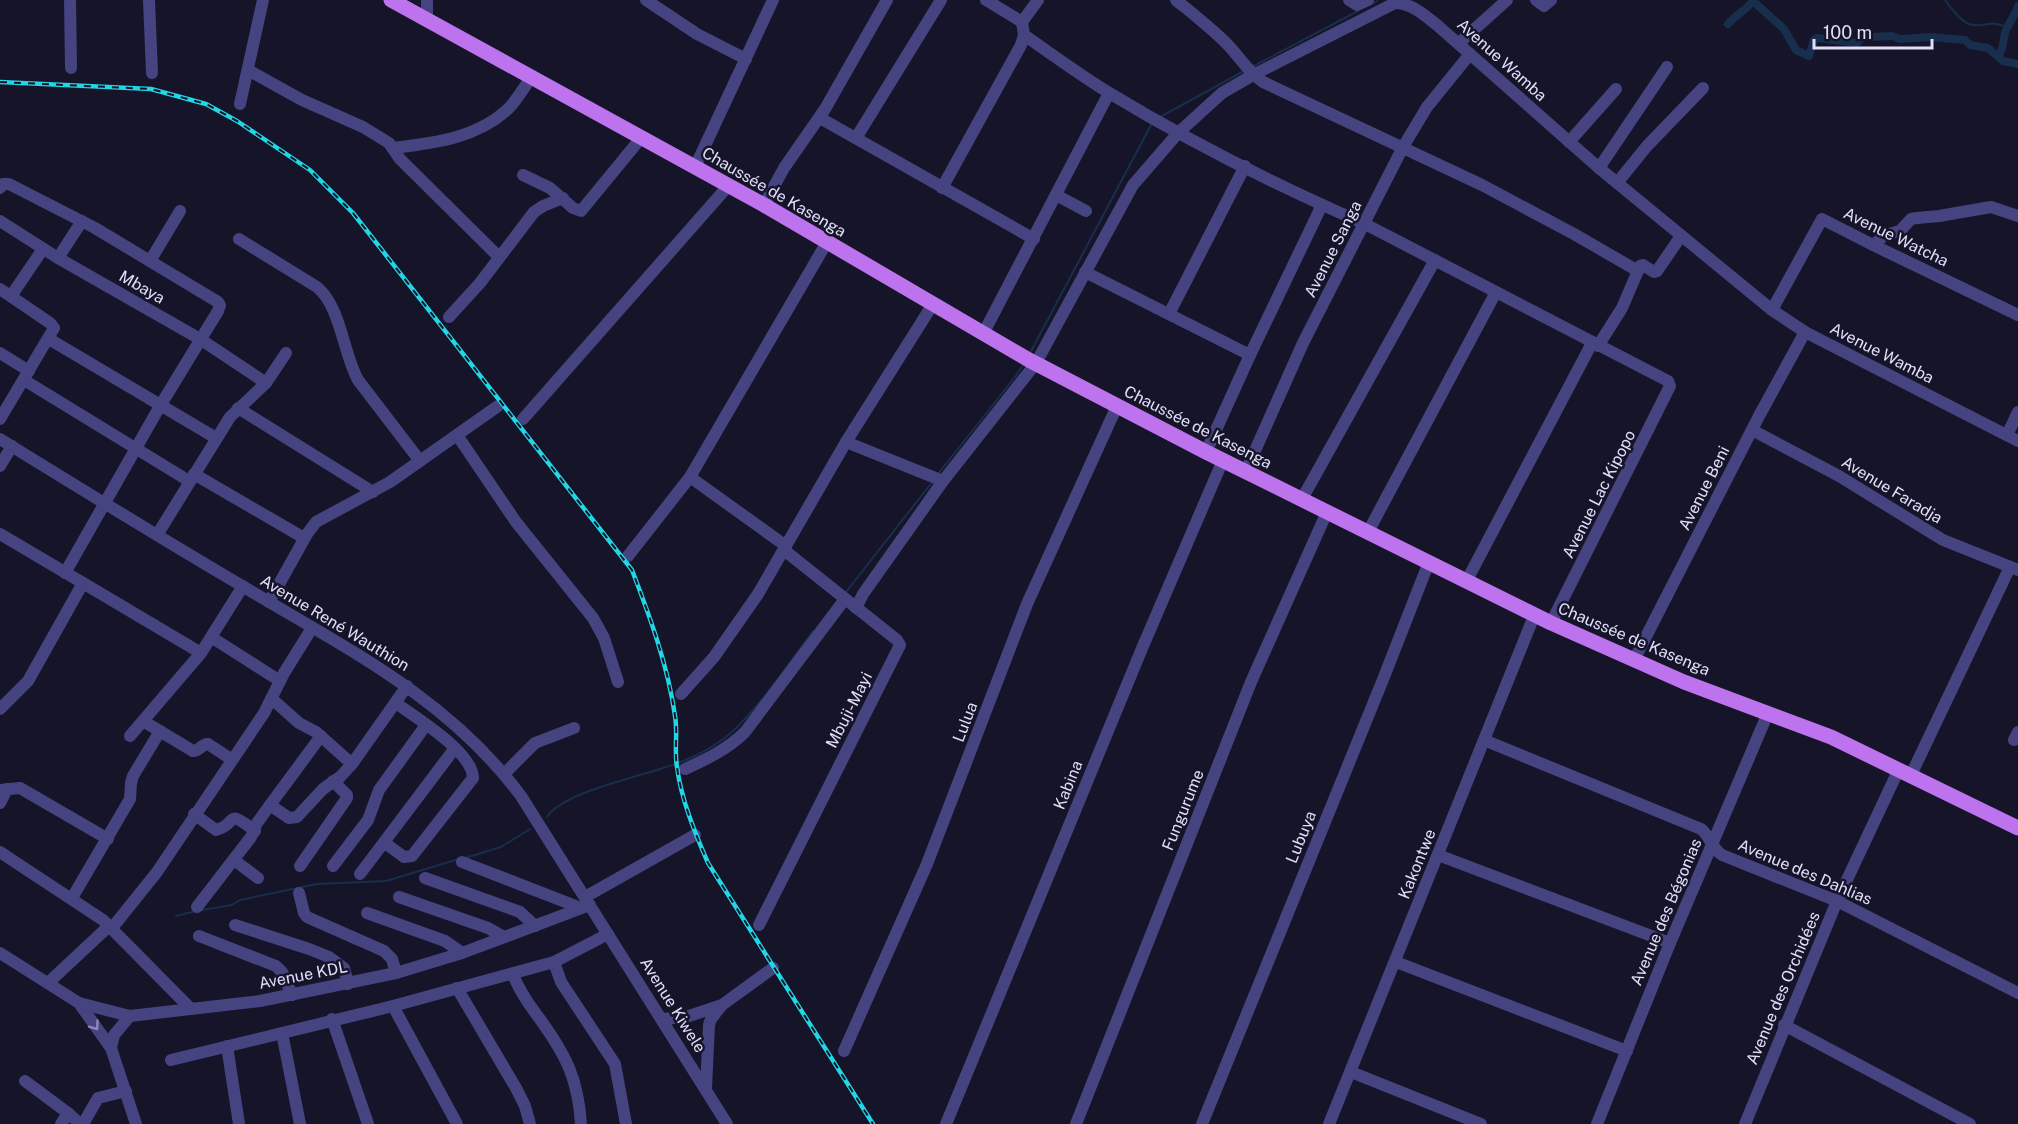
<svg xmlns="http://www.w3.org/2000/svg" width="2018" height="1124" font-family="'Public Sans',sans-serif">
	<style>
		.lines { fill: none; stroke-linecap: round; stroke-linejoin: round }
		.stream { stroke: #172e4d; stroke-width: 2 }
		.canal { stroke: #172e4d; stroke-width: 8 }
		.minor { stroke: #454481; stroke-width: 12 }
		.major { stroke: #bd72ee; stroke-width: 15 }
		.rail-casing { stroke: #21d6e5; stroke-width: 4.5 }
		.rail { stroke: #161428; stroke-width: 2; stroke-dasharray: 7; stroke-linecap: butt }
		.oneway { stroke: #8b89b8 }
		.labels { text-anchor: middle; dominant-baseline: central; stroke-width: 5; stroke-linejoin: round; paint-order: stroke }
		.street-label { font-size: 16px; fill: #e1defb; stroke: #161428 }
	</style>
	<rect width="100%" height="100%" fill="#161428"/>
	<g class="lines">
		<g class="stream">
			<path d="M1945 0C1951 8 1959 20 1969 24 1982 29 1991 18 2007 28"/>
			<path d="M1372 4 1377 1"/>
			<path d="M1252 67 1358 11"/>
			<path d="M1160 117 1244 71"/>
			<path d="M1029 355 1151 125"/>
			<path d="M938 474 1015 377 1023 365"/>
			<path d="M846 592 933 481"/>
			<path d="M547 817C561 794 633 778 660 769 687 761 715 749 736 728 765 700 789 663 813 631"/>
			<path d="M465 858 501 847 530 829"/>
			<path d="M202 910 232 905 240 900 317 884 386 881 459 859"/>
			<path d="M176 916 196 911"/>
		</g>
		<g class="canal">
			<path d="M1728 24C1736 15 1746 10 1753 1L1784 29 1796 50 1809 56 1814 40 1817 38 1857 43 1865 34 1872 37 1892 36 1900 39 1930 37 1965 40 1970 45 1988 48 2003 61 2018 64"/>
			<path d="M1998 56C2005 49 2002 37 2007 28 2011 19 2015 16 2018 6"/>
		</g>
		<g class="minor">
			<path d="M70 0 71 68"/>
			<path d="M149 0 152 73"/>
			<path d="M427 0V20"/>
			<path d="M646 0 697 34 746 59"/>
			<path d="M986 0 1022 22"/>
			<path d="M1176 0C1193 14 1211 28 1227 44 1239 56 1248 72 1263 82L1482 185 1574 234 1638 271"/>
			<path d="M1349 0 1357 5 1368 0"/>
			<path d="M1536 0 1544 6 1551 0"/>
			<path d="M1024 35C1053 55 1081 76 1111 94 1192 143 1278 186 1365 224L1668 381 1670 386 1551 623"/>
			<path d="M1459 43 1507 0"/>
			<path d="M248 70 302 100 363 127 389 143 400 159 499 257"/>
			<path d="M240 104 263 0"/>
			<path d="M820 118 1034 239"/>
			<path d="M856 138 941 0"/>
			<path d="M1569 142 1616 89"/>
			<path d="M393 148C434 143 479 138 510 107 518 98 525 86 532 76"/>
			<path d="M695 167 773 0"/>
			<path d="M1599 168 1667 67"/>
			<path d="M523 175 550 188 573 208 581 211 641 138"/>
			<path d="M1617 183 1647 146 1703 88"/>
			<path d="M0 188 3 184H9L95 228 218 302 220 305 218 311 160 406 65 573"/>
			<path d="M942 188 1021 45 1024 35 1022 22 1038 0"/>
			<path d="M1056 195 1086 211"/>
			<path d="M764 205 784 168 825 109 887 0"/>
			<path d="M0 221 58 258 200 339 266 383"/>
			<path d="M239 239 317 287C341 307 343 353 358 380L420 461"/>
			<path d="M1873 245 1885 235 1900 231 1911 219 1917 218 1939 216 1991 207 2018 216"/>
			<path d="M58 258 82 221"/>
			<path d="M150 261 180 211"/>
			<path d="M1085 272 1250 355"/>
			<path d="M0 289 50 323 54 328 0 419"/>
			<path d="M11 296 43 249"/>
			<path d="M1772 310 1822 219 1873 245 2018 315"/>
			<path d="M1169 314 1245 166"/>
			<path d="M449 317 480 283 534 212 543 206 563 198"/>
			<path d="M983 334 1109 93"/>
			<path d="M49 339 216 438"/>
			<path d="M1598 346 1622 308 1640 266 1643 265 1654 272 1657 271 1681 236"/>
			<path d="M0 353 29 371"/>
			<path d="M24 380 189 481"/>
			<path d="M238 408 373 492"/>
			<path d="M523 419 729 185"/>
			<path d="M1752 430 1839 476 1943 540 2018 570"/>
			<path d="M457 435 516 522 593 618 604 638 618 682"/>
			<path d="M2007 435 2018 412"/>
			<path d="M0 439C81 489 162 539 244 587 347 649 448 698 521 796L727 1124"/>
			<path d="M846 442 943 481"/>
			<path d="M1206 452 1250 355 1322 205"/>
			<path d="M0 466 12 446"/>
			<path d="M1246 471 1303 343 1403 147 1427 107 1470 54"/>
			<path d="M194 474 304 538"/>
			<path d="M690 477 786 546"/>
			<path d="M1302 499 1435 260"/>
			<path d="M1368 532 1496 292"/>
			<path d="M0 534 83 583"/>
			<path d="M157 535 230 417 266 383 286 353"/>
			<path d="M628 556 690 477 827 242"/>
			<path d="M1466 582 1592 343"/>
			<path d="M269 602 307 534 316 522 390 482 498 406"/>
			<path d="M856 608 863 594 943 481 1036 363 1133 185 1178 133 1222 93 1253 75 1395 3C1412 3 1425 16 1437 25L1599 168 1772 310 1805 332 2018 441"/>
			<path d="M211 637 280 681"/>
			<path d="M1634 660 1759 416 1805 332"/>
			<path d="M681 694 714 657 758 594 846 442 933 304"/>
			<path d="M272 699 299 723 316 732 352 764"/>
			<path d="M0 709 28 681 83 583 201 653"/>
			<path d="M143 721 193 751C200 751 202 743 208 744L231 759"/>
			<path d="M130 736 201 653 243 586"/>
			<path d="M1484 740 1701 829C1710 836 1711 848 1722 855L1837 901 2018 993"/>
			<path d="M2014 740 2018 732"/>
			<path d="M685 769C707 759 728 749 745 732L845 599"/>
			<path d="M504 774 535 743 574 728"/>
			<path d="M1911 775 2010 567"/>
			<path d="M0 790 20 788 108 839"/>
			<path d="M0 803 7 789"/>
			<path d="M270 805 321 736"/>
			<path d="M194 814 216 830C239 824 224 807 255 831"/>
			<path d="M385 843 404 857 412 856 473 778C473 752 416 718 396 703"/>
			<path d="M0 852 103 920 190 1008"/>
			<path d="M1438 855 1670 943"/>
			<path d="M234 860 258 878"/>
			<path d="M462 862 581 908"/>
			<path d="M300 866 347 798V795L333 781"/>
			<path d="M333 866 368 820 379 790 426 725"/>
			<path d="M360 874 455 748"/>
			<path d="M425 878 520 912 535 926"/>
			<path d="M299 893 304 913 307 917 384 951 392 959 396 973"/>
			<path d="M399 897 488 928 504 937"/>
			<path d="M585 897 695 835"/>
			<path d="M72 898 130 799 131 783 133 776 160 731"/>
			<path d="M197 907 251 837 257 823 270 805 289 818 297 817 323 789 340 777 352 764 407 686"/>
			<path d="M367 913 445 941 462 953"/>
			<path d="M235 925 309 949 329 957 344 968 348 984"/>
			<path d="M759 925 900 645 897 640 784 550"/>
			<path d="M112 928 157 872 264 713 284 673 312 628"/>
			<path d="M199 936 276 966 282 972 292 995"/>
			<path d="M0 953 79 1003 111 1048"/>
			<path d="M554 962 561 982 615 1064 626 1124"/>
			<path d="M1396 962 1627 1051"/>
			<path d="M513 974C519 991 531 1007 542 1022 567 1057 578 1080 581 1124"/>
			<path d="M48 983 109 926"/>
			<path d="M457 988 516 1088 525 1106 530 1124"/>
			<path d="M79 1003 130 1016"/>
			<path d="M393 1006 457 1124"/>
			<path d="M332 1019 368 1124"/>
			<path d="M663 1019 686 1017 722 1005 773 968"/>
			<path d="M1784 1025 1970 1124"/>
			<path d="M282 1033 300 1124"/>
			<path d="M227 1046 239 1124"/>
			<path d="M844 1051 927 864 1027 604 1117 406"/>
			<path d="M171 1060 393 1006 554 962 608 934"/>
			<path d="M1351 1072 1481 1124"/>
			<path d="M25 1081 68 1113"/>
			<path d="M706 1088 709 1025 711 1019 721 1006"/>
			<path d="M61 1124 68 1113 80 1124"/>
			<path d="M83 1124 98 1098 126 1091"/>
			<path d="M136 1124 111 1048 114 1035 130 1016 260 1001 396 973 462 953 590 905"/>
			<path d="M946 1124 1143 646 1223 460"/>
			<path d="M1076 1124 1251 682 1327 512"/>
			<path d="M1202 1124 1384 677 1429 562"/>
			<path d="M1329 1124 1534 616"/>
			<path d="M1597 1124 1670 943 1768 713"/>
			<path d="M1745 1124 1837 901 1899 769"/>
		</g>
		<path class="major" d="M391 0 764 205 1029 360 1206 452 1551 623 1684 682 1831 737 2018 828"/>
		<defs>
			<path id="rail" d="M0 82 151 89 206 104 237 121 310 170 353 213 632 570C650 617 668 666 675 716 678 733 674 750 677 767 681 799 695 833 708 863L873 1124"/>
		</defs>
		<use href="#rail" class="rail-casing"/>
		<use href="#rail" class="rail"/>
	</g>
	<defs><path id="oneway-chevron" d="M-2-3.5L2.5 0L-2 3.5" fill="none" stroke-width="1.6" stroke-linecap="round" stroke-linejoin="round" transform="scale(1.5)"/></defs>
	<use class="oneway" href="#oneway-chevron" transform="translate(95 1026) rotate(54)"/>
	<g class="labels">
		<g class="street-label">
			<text transform="translate(1502 60) rotate(42)">Avenue Wamba</text>
			<text transform="translate(774 192) rotate(30)">Chaussée de Kasenga</text>
			<text transform="translate(1896 237) rotate(26)">Avenue Watcha</text>
			<text transform="translate(1333 249) rotate(-63)">Avenue Sanga</text>
			<text transform="translate(142 287) rotate(30)">Mbaya</text>
			<text transform="translate(1882 353) rotate(27)">Avenue Wamba</text>
			<text transform="translate(1198 427) rotate(27)">Chaussée de Kasenga</text>
			<text transform="translate(1704 488) rotate(-63)">Avenue Beni</text>
			<text transform="translate(1892 490) rotate(31)">Avenue Faradja</text>
			<text transform="translate(1599 494) rotate(-63)">Avenue Lac Kipopo</text>
			<text transform="translate(335 623) rotate(31)">Avenue René Wauthion</text>
			<text transform="translate(1634 639) rotate(23)">Chaussée de Kasenga</text>
			<text transform="translate(849 710) rotate(-63)">Mbuji-Mayi</text>
			<text transform="translate(965 722) rotate(-69)">Lulua</text>
			<text transform="translate(1068 785) rotate(-68)">Kabina</text>
			<text transform="translate(1183 810) rotate(-68)">Fungurume</text>
			<text transform="translate(1301 837) rotate(-68)">Lubuya</text>
			<text transform="translate(1417 864) rotate(-68)">Kakontwe</text>
			<text transform="translate(1805 872) rotate(23)">Avenue des Dahlias</text>
			<text transform="translate(1666 912) rotate(-67)">Avenue des Bégonias</text>
			<text transform="translate(303 975) rotate(-11)">Avenue KDL</text>
			<text transform="translate(1783 988) rotate(-67)">Avenue des Orchidées</text>
			<text transform="translate(673 1005) rotate(58)">Avenue Kiwele</text>
		</g>
	</g>
	<path d="M1814 39v9h118v-9" fill="none" stroke="#e1defb" stroke-width="3"/>
	<text x="1823" y="39" font-size="18" fill="#e1defb" stroke="#161428" stroke-width="4.5" paint-order="stroke">100 m</text>
</svg>
